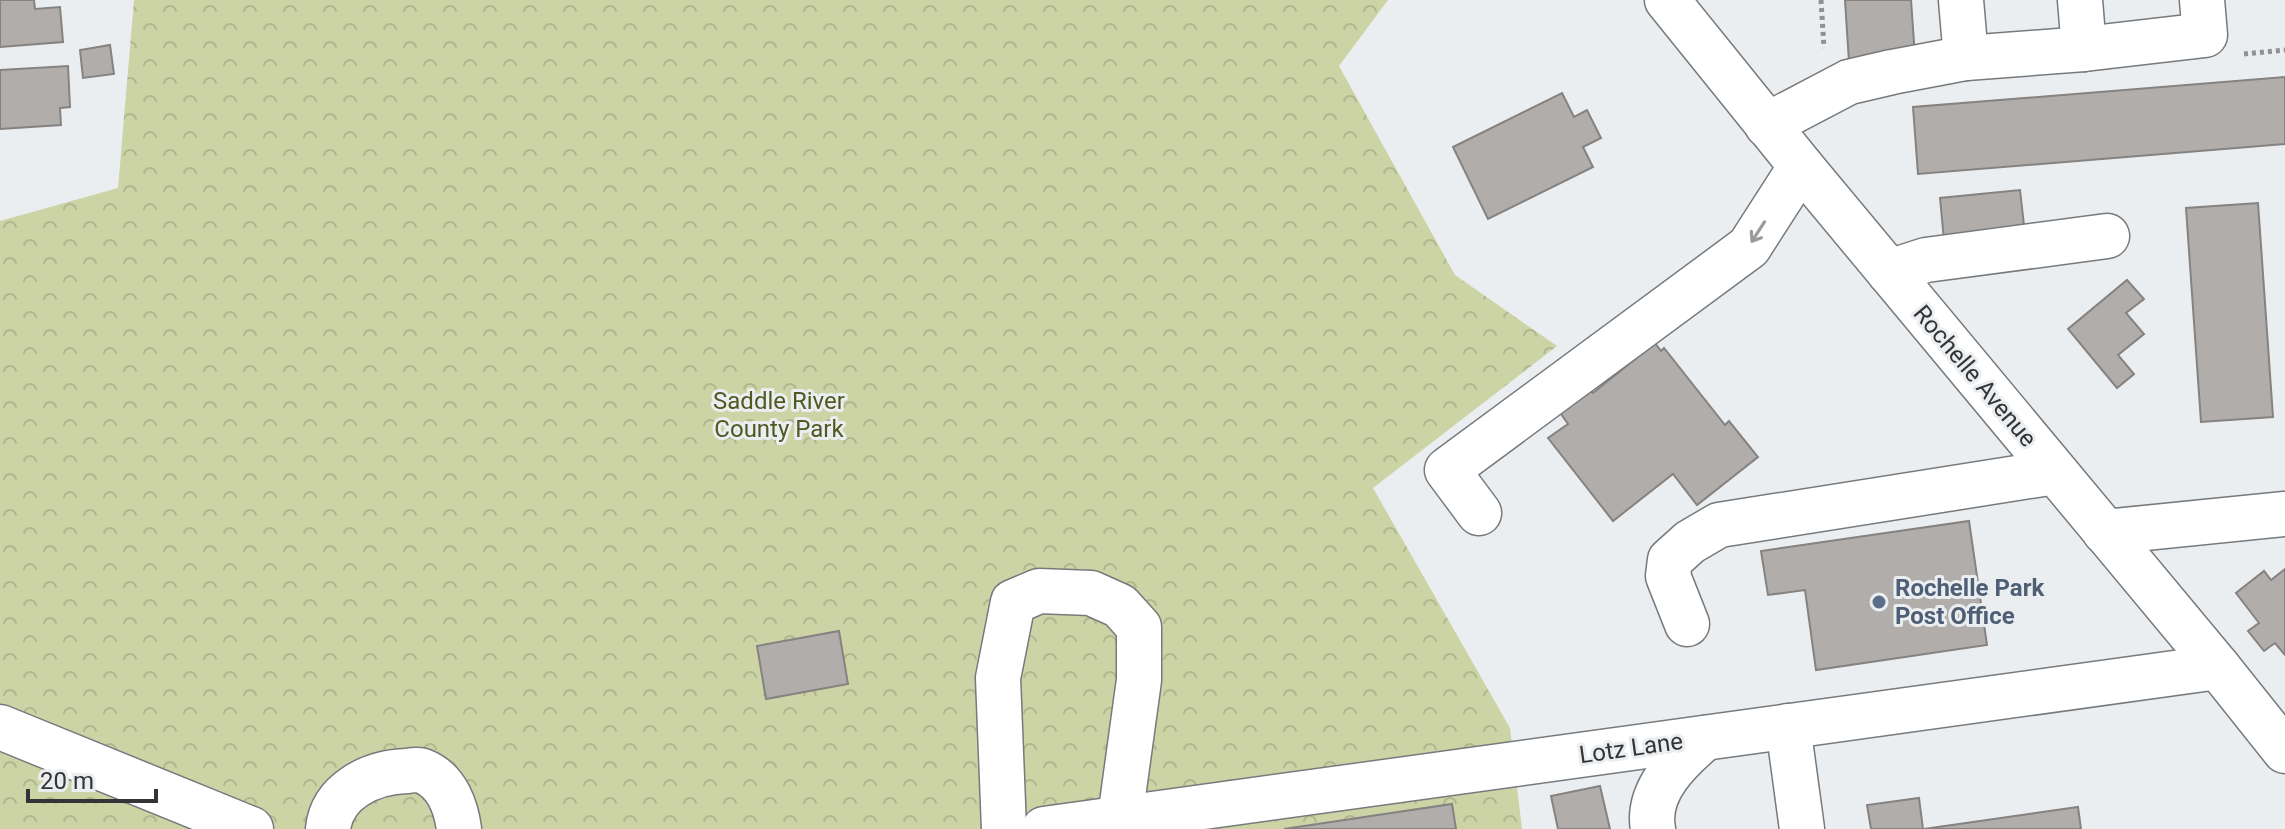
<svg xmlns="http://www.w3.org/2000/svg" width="2285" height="829" font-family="Roboto,sans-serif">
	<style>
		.park { fill: url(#park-crowns) }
		.building { fill: #b1adab; stroke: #858280; stroke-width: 2 }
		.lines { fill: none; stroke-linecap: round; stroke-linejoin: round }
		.minor-casing { stroke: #777a7c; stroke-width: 47 }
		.path { stroke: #8f9193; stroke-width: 5; stroke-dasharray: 4 4; stroke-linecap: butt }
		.minor { stroke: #fff; stroke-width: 44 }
		.oneway { stroke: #999a9a }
		.service-dot { fill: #5c6f8a; stroke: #ebeef1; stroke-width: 3 }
		.labels { text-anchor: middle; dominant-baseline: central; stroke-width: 6; stroke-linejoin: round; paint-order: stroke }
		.street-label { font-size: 24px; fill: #333435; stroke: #ebeef1 }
		.park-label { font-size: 24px; fill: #515820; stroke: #ebeef1 }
		.service-label { font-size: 24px; font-weight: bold; fill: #4e5e75; stroke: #ebeef1; text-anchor: start }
	</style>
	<defs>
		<pattern id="park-crowns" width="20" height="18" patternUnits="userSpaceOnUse" patternTransform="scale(2)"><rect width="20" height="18" fill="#ccd4a5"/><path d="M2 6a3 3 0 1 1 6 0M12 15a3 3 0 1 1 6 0" fill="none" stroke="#b0b78f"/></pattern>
	</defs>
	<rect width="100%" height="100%" fill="#ebeef1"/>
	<path class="park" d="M134 0H1388L1339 66 1455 275 1557 346 1373 488 1510 728 1522 829H0V221L118 188Z"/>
	<g class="building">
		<path d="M0 0H34L35 9 60 7 63 42 0 47Z"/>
		<path d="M1845 0H1911L1915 57 1849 62Z"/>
		<path d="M110 45 114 74 83 78 80 50Z"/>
		<path d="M68 66 70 107 60 108 61 125 0 129V70Z"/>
		<path d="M2285 77V144L1918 174 1913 107Z"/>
		<path d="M1562 93 1574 117 1587 110 1601 138 1583 147 1593 167 1488 219 1453 147Z"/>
		<path d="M2020 190 2026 243 1945 251 1940 198Z"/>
		<path d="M2258 203 2273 417 2201 422 2186 208Z"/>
		<path d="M2127 280 2144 299 2126 313 2144 334 2118 355 2134 374 2117 388 2068 329Z"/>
		<path d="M1655 343 1661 351 1664 348 1725 425 1729 421 1758 457 1697 505 1673 474 1613 521 1548 438 1568 424 1559 411 1588 388 1593 393Z"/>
		<path d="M1969 521 1987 645 1816 670 1805 590 1768 595 1761 551Z"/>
		<path d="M2285 569V655L2275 643 2264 651 2248 631 2259 623 2236 593 2264 571 2271 580Z"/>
		<path d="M839 631 848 684 766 699 757 646Z"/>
		<path d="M1600 786 1610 829H1558L1551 796Z"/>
		<path d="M1919 798 1923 829H1871L1867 805Z"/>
		<path d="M1452 804 1456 829H1284Z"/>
		<path d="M2078 807 2081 829H1924Z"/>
	</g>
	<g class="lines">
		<defs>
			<g id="minor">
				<path d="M1667 0 1801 166 2218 667 2285 751"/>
				<path d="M1961 0 1966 58"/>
				<path d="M2080 0 2084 49"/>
				<path d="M1767 125 1849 82 1892 72 1966 58 2084 49 2205 35 2202 0"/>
				<path d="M1889 272 1926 260 2107 236"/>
				<path d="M1479 513 1447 470 1749 247 1801 166"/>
				<path d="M2105 532 2285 514"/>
				<path d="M1687 624 1668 576 1670 560 1690 542 1719 525 2055 472"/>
				<path d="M1788 726 1802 829"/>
				<path d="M0 727 251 829"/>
				<path d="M328 829C332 791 371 772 407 771 413 770 420 769 425 772 447 782 456 807 459 829"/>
				<path d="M1004 829 998 678 1013 602 1039 591 1091 593 1120 606 1139 627V680L1120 818"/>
				<path d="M1044 829 2218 667"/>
				<path d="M1653 829C1646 791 1679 760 1705 738"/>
			</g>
		</defs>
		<use href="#minor" class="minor-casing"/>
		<g class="path">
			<path d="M1821 0 1824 48"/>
			<path d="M2244 54 2285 50"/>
		</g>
		<use href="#minor" class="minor"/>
	</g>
	<defs><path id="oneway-shaft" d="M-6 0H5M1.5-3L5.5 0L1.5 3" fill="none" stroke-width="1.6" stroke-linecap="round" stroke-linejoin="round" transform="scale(2)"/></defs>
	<use class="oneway" href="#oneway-shaft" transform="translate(1758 232) rotate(123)"/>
	<circle class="service-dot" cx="1879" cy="602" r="8"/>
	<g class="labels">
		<g class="street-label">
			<text transform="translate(1975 376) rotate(50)">Rochelle Avenue</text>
			<text transform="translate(1631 748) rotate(-8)">Lotz Lane</text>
		</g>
		<g class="park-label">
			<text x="779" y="401">Saddle River<tspan x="779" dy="28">County Park</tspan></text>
		</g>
		<g class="service-label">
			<text x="1895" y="588">Rochelle Park<tspan x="1895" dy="28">Post Office</tspan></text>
		</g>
	</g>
	<path d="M28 789v12h128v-12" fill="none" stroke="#333435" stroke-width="4"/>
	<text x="40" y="789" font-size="24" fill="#333435" stroke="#ebeef1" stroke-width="6" paint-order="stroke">20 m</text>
</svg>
